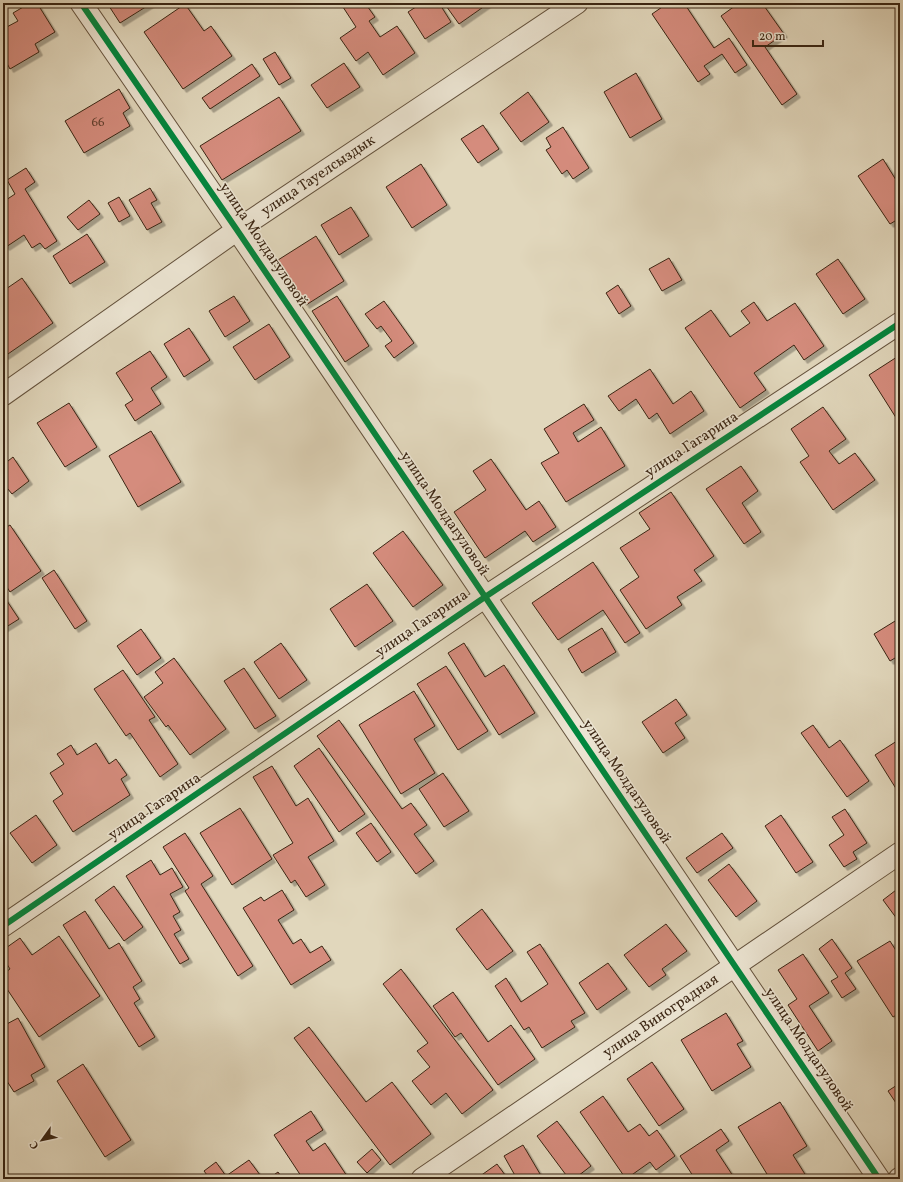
<svg xmlns="http://www.w3.org/2000/svg" width="903" height="1182" font-family="Vollkorn,serif">
	<style>
		.building { fill: #d58c7d; stroke: #3a2513; filter: url(#shadow) }
		.lines { fill: none; stroke-linecap: round; stroke-linejoin: round }
		.minor-casing { stroke: #64523d; stroke-width: 23 }
		.minor { stroke: #ece5d3; stroke-width: 21 }
		.cycleway-casing { stroke: #ece5d3; stroke-width: 8 }
		.cycleway { stroke: #00873e; stroke-width: 6 }
		.labels { text-anchor: middle; dominant-baseline: central; stroke-width: 3; stroke-linejoin: round; paint-order: stroke }
		.number-label { font-size: 13px; fill: #613f2e }
		.street-label { font-size: 15px; fill: #3a2513; stroke: #ece5d3 }
	</style>
	<defs>
		<filter id="shadow"><feDropShadow dx="3.5" dy="3.5" stdDeviation="0" flood-color="#0004"/></filter>
	</defs>
	<rect width="100%" height="100%" fill="#e1d7bc"/>
	<filter id="stains"><feTurbulence type="fractalNoise" baseFrequency=".005" numOctaves="4"/><feColorMatrix values="0 0 0 0 .2 0 0 0 0 .09 0 0 0 0 .02 0 0 0 .5 -.17"/></filter>
	<radialGradient id="worn" r=".72"><stop offset=".6" stop-color="#630" stop-opacity="0"/><stop offset="1" stop-color="#630" stop-opacity=".3"/></radialGradient>
	<g class="building">
		<path d="M30 3H37L55 32 35 44 39 52 10 69 3 56V51L7 48 3 41V29L18 21 13 13Z"/>
		<path d="M107 3H152L120 23Z"/>
		<path d="M348 3H365L375 17 369 21 380 37 397 26 415 53 383 75 368 52 356 61 340 38 356 27 343 7Z"/>
		<path d="M422 3H439L451 22 425 39 408 12Z"/>
		<path d="M444 3H489L459 24Z"/>
		<path d="M668 3H684L714 48 729 38 747 65 735 73 722 54 704 66 710 74 698 82 652 14Z"/>
		<path d="M739 3H762L784 34 765 47 797 94 782 105 721 16Z"/>
		<path d="M185 4 204 31 211 26 232 56 183 89 144 32Z"/>
		<path d="M275 52 291 78 279 85 263 59Z"/>
		<path d="M344 63 360 87 327 108 311 85Z"/>
		<path d="M252 64 260 76 210 109 202 98Z"/>
		<path d="M636 73 662 119 630 138 604 92Z"/>
		<path d="M119 89 130 108 123 113 130 126 84 153 65 121Z"/>
		<path d="M528 92 549 122 521 142 500 113Z"/>
		<path d="M279 97 301 131 222 180 200 146Z"/>
		<path d="M483 125 499 149 478 163 461 139Z"/>
		<path d="M563 127 589 168 573 179 567 170 562 174 546 150 551 147 546 138Z"/>
		<path d="M883 159 896 180 900 177V218L890 224 858 176Z"/>
		<path d="M421 164 447 205 412 228 386 187Z"/>
		<path d="M26 168 35 182 25 189 57 241 45 249 40 243 32 248 24 235 6 247 3 241V219L5 217 3 214V202L15 194 7 180Z"/>
		<path d="M150 188 157 200 151 203 162 222 147 230 129 200Z"/>
		<path d="M119 197 130 216 119 222 108 203Z"/>
		<path d="M89 200 100 214 78 230 67 217Z"/>
		<path d="M351 207 369 236 339 255 321 225Z"/>
		<path d="M87 234 105 262 70 284 53 256Z"/>
		<path d="M316 236 344 281 306 305 278 260Z"/>
		<path d="M669 258 682 280 662 291 649 269Z"/>
		<path d="M838 259 865 299 843 314 816 274Z"/>
		<path d="M22 278 53 323 5 356 3 354V337L5 336 3 333V291Z"/>
		<path d="M618 285 631 306 619 314 606 293Z"/>
		<path d="M234 296 250 321 225 337 209 311Z"/>
		<path d="M337 296 369 346 345 362 312 311Z"/>
		<path d="M384 301 414 343 394 358 385 346 392 341 381 326 377 329 365 314Z"/>
		<path d="M754 302 767 321 795 303 824 346 804 360 794 345 754 373 766 390 740 408 685 328 711 310 730 337 750 323 741 311Z"/>
		<path d="M269 324 290 357 255 380 233 347Z"/>
		<path d="M189 328 210 360 184 377 164 344Z"/>
		<path d="M150 351 167 377 151 388 161 404 135 421 125 405 133 400 116 373Z"/>
		<path d="M900 355V424L869 375Z"/>
		<path d="M650 369 673 404 691 391 704 411 670 434 657 413 649 419 636 399 619 411 608 396Z"/>
		<path d="M69 403 97 447 65 467 37 423Z"/>
		<path d="M584 404 594 420 573 433 578 442 601 427 625 466 566 502 541 463 559 453 544 429Z"/>
		<path d="M823 407 846 439 829 451 839 464 855 453 875 480 833 510 800 462 809 456 791 429Z"/>
		<path d="M151 431 181 482 138 507 109 456Z"/>
		<path d="M13 457 29 481 12 494 3 483V465Z"/>
		<path d="M491 459 526 510 539 501 556 527 533 542 525 531 485 558 454 512 486 490 473 471Z"/>
		<path d="M741 466 758 491 742 503 761 532 744 544 706 489Z"/>
		<path d="M671 492 714 556 694 570 702 581 677 597 682 605 646 629 620 590 639 577 620 548 650 529 639 513Z"/>
		<path d="M10 525 41 571 10 592 3 581V529Z"/>
		<path d="M403 531 443 585 413 607 373 553Z"/>
		<path d="M593 562 640 633 625 643 603 610 558 640 532 603Z"/>
		<path d="M54 570 87 621 75 629 42 578Z"/>
		<path d="M367 584 393 621 355 647 330 609Z"/>
		<path d="M3 595 19 619 3 629Z"/>
		<path d="M900 618V655L890 661 874 634Z"/>
		<path d="M602 628 616 652 582 673 568 649Z"/>
		<path d="M141 629 161 658 137 675 117 646Z"/>
		<path d="M281 643 307 680 279 699 254 662Z"/>
		<path d="M464 643 485 677 504 665 535 713 499 735 448 653Z"/>
		<path d="M174 658 226 729 190 755 168 725 166 727 144 697 163 683 155 672Z"/>
		<path d="M446 666 488 731 458 750 417 684Z"/>
		<path d="M244 668 276 716 255 729 224 681Z"/>
		<path d="M123 670 155 717 149 720 178 764 160 777 130 733 126 736 94 689Z"/>
		<path d="M414 691 435 726 414 739 435 773 401 794 359 725Z"/>
		<path d="M676 699 687 715 675 723 685 738 663 753 642 722Z"/>
		<path d="M339 720 402 809 411 803 427 825 414 834 434 861 416 874 317 736Z"/>
		<path d="M813 725 829 748 840 740 869 781 847 797 801 733Z"/>
		<path d="M900 739V795L875 755Z"/>
		<path d="M96 743 109 764 116 759 127 775 121 779 130 795 73 832 53 801 63 794 50 773 64 764 57 754 71 745 77 755Z"/>
		<path d="M319 748 365 814 339 832 294 766Z"/>
		<path d="M272 766 296 806 308 798 334 841 308 857 325 885 306 897 295 880 291 883 273 855 293 843 253 777Z"/>
		<path d="M443 773 469 811 444 827 419 789Z"/>
		<path d="M240 808 272 859 232 885 200 833Z"/>
		<path d="M845 809 867 843 853 852 857 859 844 867 829 845 844 835 832 817Z"/>
		<path d="M36 815 57 845 32 863 10 833Z"/>
		<path d="M781 815 813 862 796 873 765 826Z"/>
		<path d="M371 823 391 852 377 862 356 833Z"/>
		<path d="M185 833 213 876 201 884 253 966 238 976 185 891 189 888 163 847Z"/>
		<path d="M722 833 733 848 697 873 686 858Z"/>
		<path d="M151 860 160 875 172 868 183 887 170 894 180 912 173 916 181 930 174 934 189 959 180 964 126 876Z"/>
		<path d="M729 864 757 901 736 917 708 880Z"/>
		<path d="M114 886 143 927 124 941 95 900Z"/>
		<path d="M900 887V923L883 900Z"/>
		<path d="M282 890 294 910 278 920 293 944 301 939 310 953 322 946 331 960 291 985 243 908 261 897 264 901Z"/>
		<path d="M482 909 513 951 487 970 456 929Z"/>
		<path d="M85 911 109 949 119 943 142 981 133 987 140 999 134 1003 155 1037 139 1047 63 925Z"/>
		<path d="M666 924 687 951 662 969 666 975 649 987 624 955Z"/>
		<path d="M59 936 100 996 39 1037 3 983V974L10 969 3 958V950L20 938 32 955Z"/>
		<path d="M832 939 852 968 845 973 856 989 842 998 831 981 838 977 819 949Z"/>
		<path d="M890 941 900 957V1013L893 1017 857 961Z"/>
		<path d="M540 944 585 1013 571 1021 575 1027 542 1048 529 1027 524 1030 495 986 506 978 521 1002 548 984 527 952Z"/>
		<path d="M803 954 829 993 809 1006 832 1041 818 1051 788 1005 797 999 778 970Z"/>
		<path d="M608 963 627 989 597 1010 579 983Z"/>
		<path d="M401 969 493 1090 462 1114 446 1093 431 1105 412 1081 430 1067 417 1051 428 1043 383 984Z"/>
		<path d="M453 992 488 1042 511 1025 535 1059 498 1085 461 1033 455 1037 433 1006Z"/>
		<path d="M726 1013 743 1041 737 1044 751 1067 712 1091 681 1040Z"/>
		<path d="M18 1018 45 1067 31 1075 34 1081 14 1092 3 1075V1026Z"/>
		<path d="M309 1027 366 1102 392 1082 431 1134 390 1165 294 1038Z"/>
		<path d="M652 1062 684 1109 659 1126 627 1079Z"/>
		<path d="M83 1064 131 1140 105 1157 57 1081Z"/>
		<path d="M900 1083V1109L888 1091Z"/>
		<path d="M603 1096 628 1132 640 1124 649 1136 657 1130 675 1156 656 1170 650 1162 626 1179 580 1112Z"/>
		<path d="M780 1102 807 1146 793 1155 808 1179H770L738 1127Z"/>
		<path d="M311 1111 323 1130 306 1141 313 1151 325 1143 349 1179H303L274 1135Z"/>
		<path d="M557 1121 591 1166 574 1179H569L537 1136Z"/>
		<path d="M721 1129 729 1141 716 1150 735 1179H695L680 1156Z"/>
		<path d="M523 1145 543 1179H517L504 1156Z"/>
		<path d="M372 1149 381 1160 367 1173 357 1162Z"/>
		<path d="M249 1160 263 1179H210L204 1171 216 1162 226 1176Z"/>
		<path d="M497 1164 508 1179H476Z"/>
		<path d="M278 1172 283 1179H268Z"/>
	</g>
	<g class="lines">
		<defs>
			<g id="minor">
				<path d="M81 3 237 230 879 1179"/>
				<path id="s1" d="M3 395 237 230 577 3"/>
				<path d="M3 926 485 597 900 323"/>
				<path id="s2" d="M422 1179 900 853"/>
				<path d="M899 1179 900 1178"/>
			</g>
		</defs>
		<use href="#minor" class="minor-casing"/>
		<use href="#minor" class="minor"/>
		<defs>
			<g id="cycleway">
				<path d="M81 3 237 230 879 1179"/>
				<path d="M3 926 485 597 900 323"/>
			</g>
		</defs>
		<use href="#cycleway" class="cycleway-casing"/>
		<use href="#cycleway" class="cycleway"/>
	</g>
	<g class="labels">
		<g class="number-label">
			<text x="98" y="123">66</text>
		</g>
		<g class="street-label">
			<text stroke="none"><textPath href="#s1" startOffset="384">улица Тауелсыздык</textPath></text>
			<text transform="translate(263 245) rotate(56)">улица Молдагуловой</text>
			<text transform="translate(692 445) rotate(-33)">улица Гагарина</text>
			<text transform="translate(444 514) rotate(56)">улица Молдагуловой</text>
			<text transform="translate(422 624) rotate(-34)">улица Гагарина</text>
			<text transform="translate(626 782) rotate(56)">улица Молдагуловой</text>
			<text transform="translate(155 807) rotate(-34)">улица Гагарина</text>
			<text stroke="none"><textPath href="#s2" startOffset="289">улица Виноградная</textPath></text>
			<text transform="translate(808 1050) rotate(56)">улица Молдагуловой</text>
		</g>
	</g>
	<rect width="903" height="1182" fill="none" stroke="#e1d7bc" stroke-width="16"/>
	<rect x="4" y="4" width="895" height="1174" fill="none" stroke="#3a2513" stroke-width="2"/>
	<rect x="8" y="8" width="887" height="1166" fill="none" stroke="#3a2513"/>
	<g transform="translate(42 1140) rotate(237)" stroke="#ece5d3" stroke-width="3" paint-order="stroke">
	<path d="M0-3L7 15L0 10L-7 15Z" fill="#3a2513"/>
	<text y="-6" font-size="11" font-weight="bold" text-anchor="middle" fill="#3a2513">С</text>
	</g>
	<path d="M753 40v6h70v-6" fill="none" stroke="#3a2513" stroke-width="2"/>
	<text x="759" y="40" font-size="12" fill="#3a2513" stroke="#ece5d3" stroke-width="3" paint-order="stroke">20 m</text>
	<rect width="100%" height="100%" filter="url(#stains)"/>
	<rect width="100%" height="100%" fill="url(#worn)"/>
</svg>
